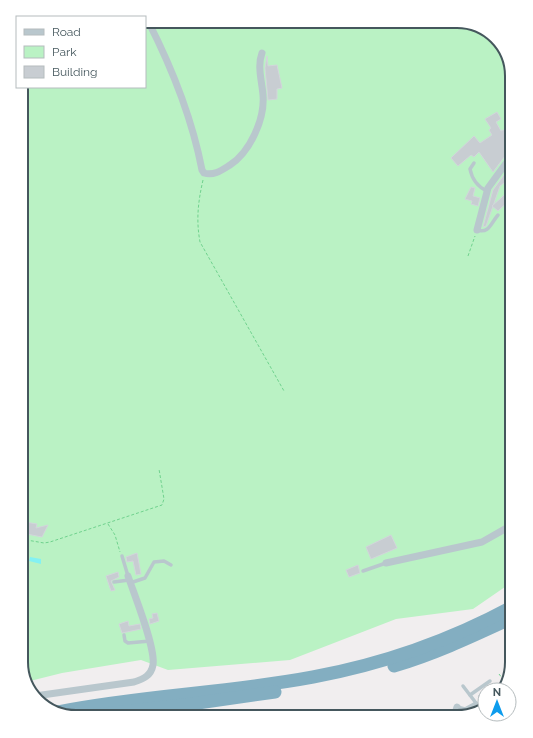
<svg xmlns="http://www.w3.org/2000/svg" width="533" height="738" font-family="Raleway,sans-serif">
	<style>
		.green { fill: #baf2c4 }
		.water { fill: #84f1f2 }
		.building { fill: #c8cdd2; stroke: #d2d6db }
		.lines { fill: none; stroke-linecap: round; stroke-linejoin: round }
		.path { stroke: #70d28e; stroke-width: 1; stroke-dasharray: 3 2; stroke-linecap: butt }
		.lane { stroke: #b9c7cd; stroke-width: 3.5 }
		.street { stroke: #b9c7cd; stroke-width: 7 }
		.highway { stroke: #83aec1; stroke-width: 13 }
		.rim { fill: none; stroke: #45575d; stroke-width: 2 }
	</style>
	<rect width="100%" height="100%" fill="#f1eeef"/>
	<path class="green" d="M145 21H461L485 28 505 48 512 76V582L473 609 396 619 290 660 168 670 141 660 62 673 26 682 21 662V87H145Z"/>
	<path class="water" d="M30 557 41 559V564L29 561Z"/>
	<g class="building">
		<path d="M267 56 268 66 277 65 282 88 277 89V99L268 100 265 68Z"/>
		<path d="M497 112 501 119 496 122 501 131 512 126V150L508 152 493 172 479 152 474 157 471 155 458 166 451 158 474 136 480 143 492 135 489 130 491 128 485 119Z"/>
		<path d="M512 164V187L508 180 500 186 486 226 483 227 493 190Z"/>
		<path d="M471 187 475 188 473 196 480 198 478 206 471 204 472 201 465 199Z"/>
		<path d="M512 188V198L498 211 492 206Z"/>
		<path d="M25 522 37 524 36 528 48 525 42 537 22 533Z"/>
		<path d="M391 535 397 548 371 559 366 547Z"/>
		<path d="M137 553 141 574 136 575 133 561 127 562 126 557Z"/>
		<path d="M358 565 360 573 349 577 346 570Z"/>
		<path d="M118 572 119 577 111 581 115 590 111 591 106 576Z"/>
		<path d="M157 613 159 621 150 624 149 619 153 618 152 614Z"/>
		<path d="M128 621 129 626 140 624 141 629 122 633 119 624Z"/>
		<path d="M485 690V705L478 696Z"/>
	</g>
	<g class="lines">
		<g class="path">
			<path d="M203 180C198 202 196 220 200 242L284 391"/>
			<path d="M468 256 475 236"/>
			<path d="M108 524 115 535 120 552"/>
			<path d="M21 539 44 543 50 542 162 505 164 499 159 469"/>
			<path d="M499 674 506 683"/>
		</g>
		<g class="lane">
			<path d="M474 163 470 169C472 179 478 187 487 191"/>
			<path d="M477 230C489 234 491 223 498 215"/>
			<path d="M122 556 128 576"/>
			<path d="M363 571 386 563"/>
			<path d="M114 582 129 580"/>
			<path d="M130 583 145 578 154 562 164 561 171 565"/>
			<path d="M124 635 125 641 128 643 150 641"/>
			<path d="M470 695 490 681"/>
			<path d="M476 703 482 710"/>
			<path d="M457 707 465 709 476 703 463 686"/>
		</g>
		<g class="street">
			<path d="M148 21C172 68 192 118 202 170L204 173C214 176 222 170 230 165 250 152 265 119 263 95 262 82 257 66 262 53"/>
			<path d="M477 230 488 188 512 155"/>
			<path d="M386 563 482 542 512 525"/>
			<path d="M35 696 134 682C143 679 151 676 153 665 156 648 134 594 128 576"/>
			<path d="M454 717 457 707"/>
		</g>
		<g class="highway">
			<path d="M394 666C435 654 473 636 512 618"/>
			<path d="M57 712C142 695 228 693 313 677 383 664 449 641 512 607"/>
			<path d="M79 717 191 704 275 692"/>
		</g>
	</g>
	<path d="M0 0H533V738H0ZM76 28H457A48 48 0 0 1 505 76V662A48 48 0 0 1 457 710H76A48 48 0 0 1 28 662V76A48 48 0 0 1 76 28Z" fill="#fff" fill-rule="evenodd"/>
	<path class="rim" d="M76 28H457A48 48 0 0 1 505 76V662A48 48 0 0 1 457 710H76A48 48 0 0 1 28 662V76A48 48 0 0 1 76 28Z"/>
	<rect x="16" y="16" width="130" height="72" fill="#ffffff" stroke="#b5bcbe"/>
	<rect x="24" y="29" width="20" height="6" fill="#b9c7cd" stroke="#b5bcbe"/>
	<text x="52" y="36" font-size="12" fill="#45575d">Road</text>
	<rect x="24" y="46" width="20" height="12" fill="#baf2c4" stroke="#b5bcbe"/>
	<text x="52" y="56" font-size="12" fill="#45575d">Park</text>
	<rect x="24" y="66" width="20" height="12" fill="#c8cdd2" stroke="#b5bcbe"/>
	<text x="52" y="76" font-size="12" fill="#45575d">Building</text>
	<g transform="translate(497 702)"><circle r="19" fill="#ffffff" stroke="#b5bcbe"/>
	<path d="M0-3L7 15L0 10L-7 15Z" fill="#0d9ced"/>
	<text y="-6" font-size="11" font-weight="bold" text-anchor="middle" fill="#45575d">N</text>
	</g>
</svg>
